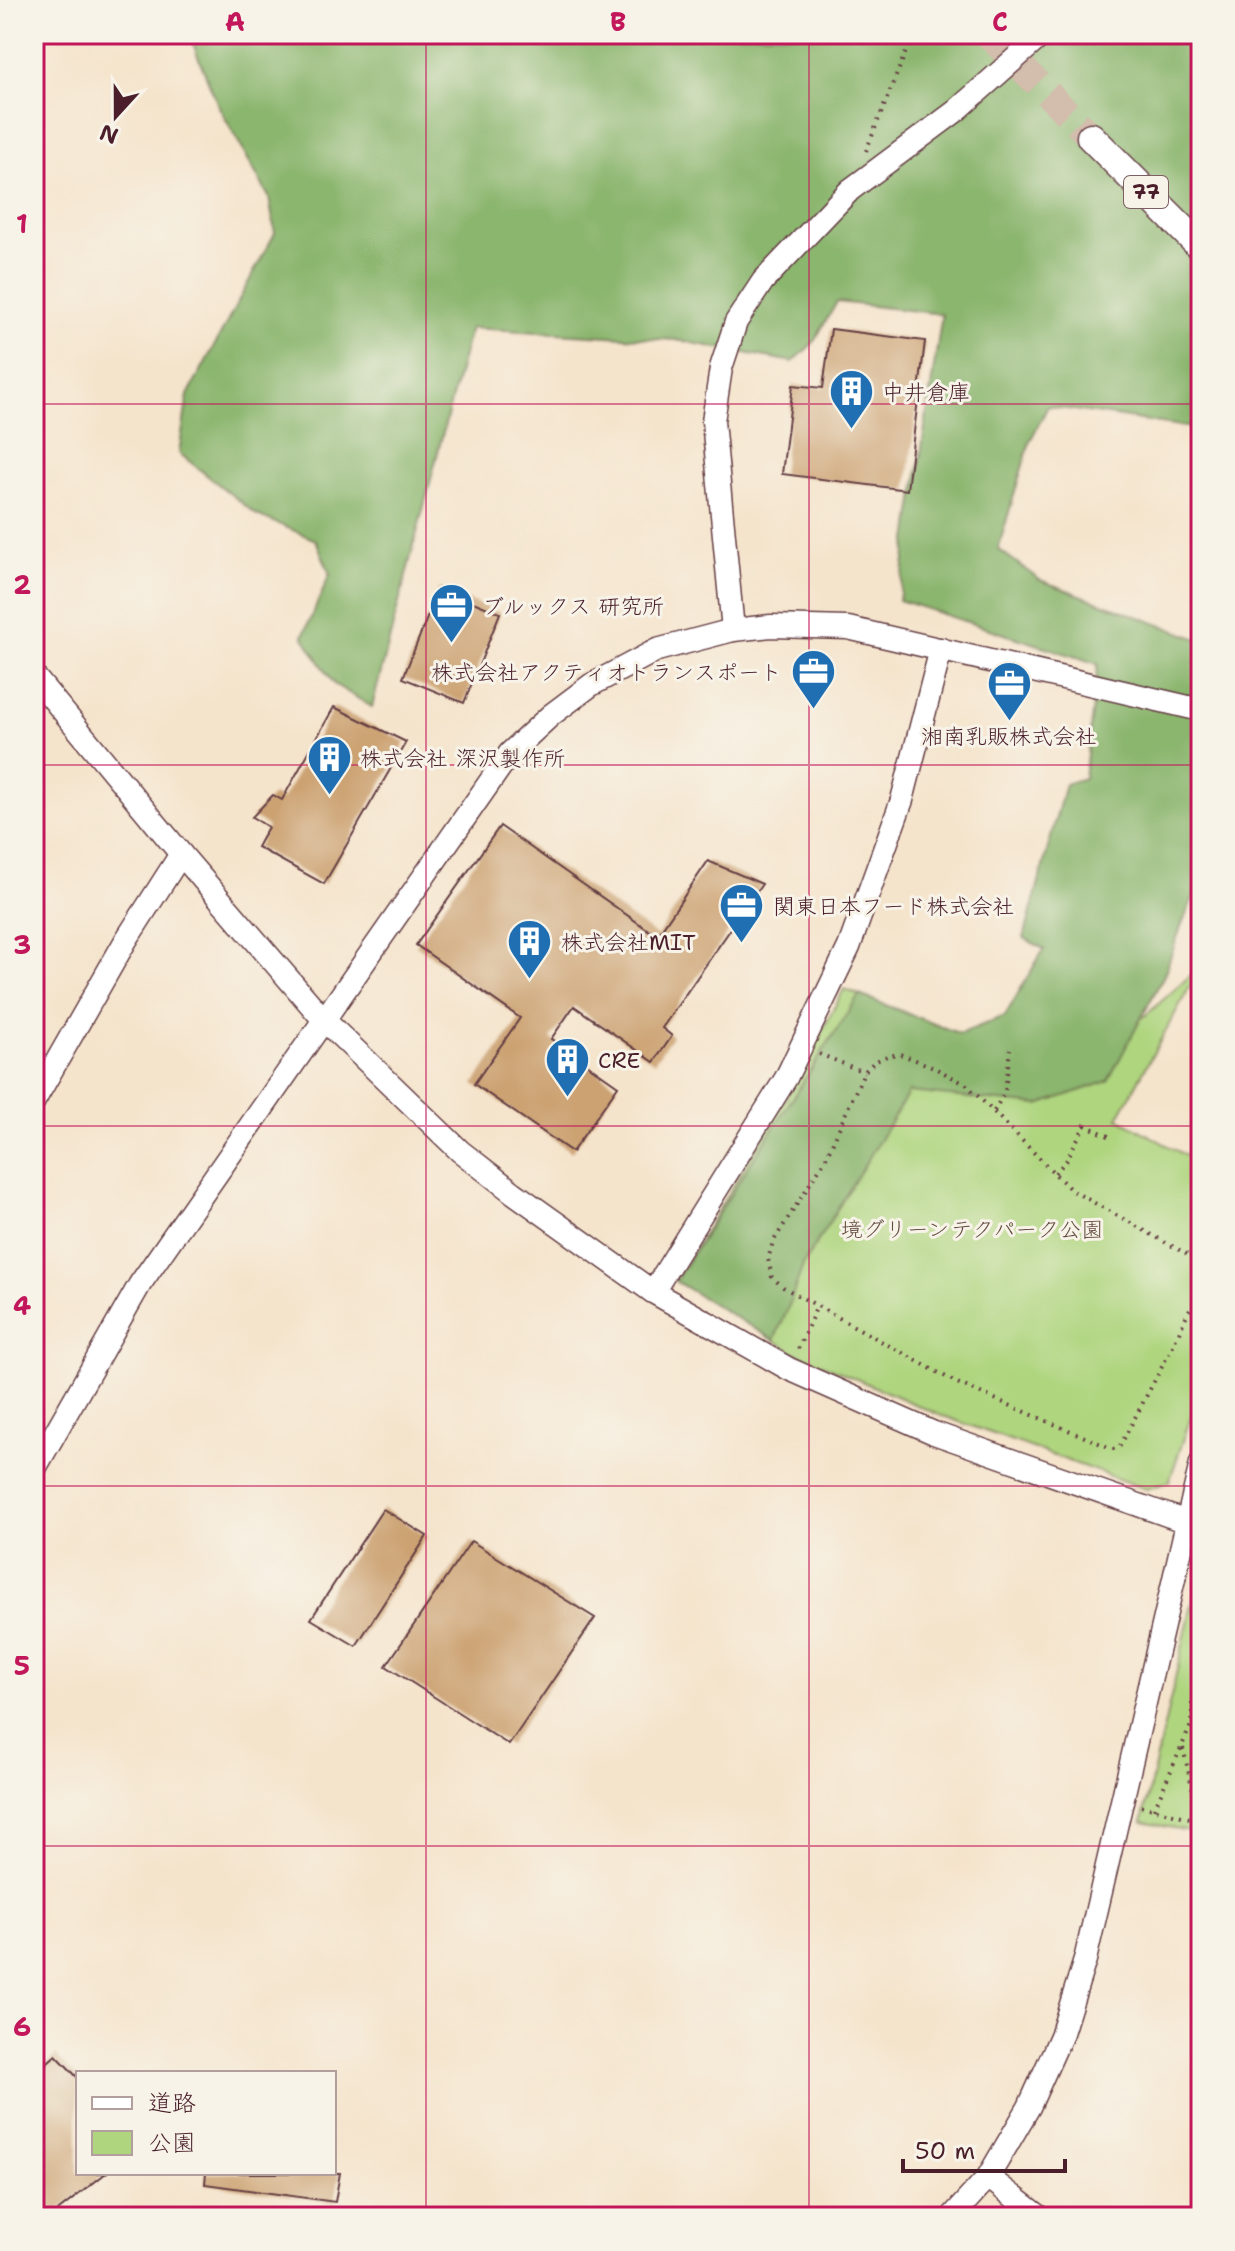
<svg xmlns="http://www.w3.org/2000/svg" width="1235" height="2251" font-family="'Shantell Sans','Klee One',sans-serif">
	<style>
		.green { fill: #afd57f; stroke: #7c7a55; stroke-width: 2 }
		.forest { fill: #8bb66e; stroke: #6a6a4c; stroke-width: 2 }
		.building { fill: #cca272 }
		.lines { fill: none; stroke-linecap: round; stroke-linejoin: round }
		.major-tunnel { stroke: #d3bdac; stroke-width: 28; stroke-dasharray: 28 14; stroke-linecap: butt }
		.minor-casing { stroke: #643d43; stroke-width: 25 }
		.major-casing { stroke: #643d43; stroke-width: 31 }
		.path { stroke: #643d43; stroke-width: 4; stroke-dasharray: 2 6; stroke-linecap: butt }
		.minor { stroke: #fff; stroke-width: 22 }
		.major { stroke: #fff; stroke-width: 28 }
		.grid { fill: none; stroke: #c2185b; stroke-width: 2; stroke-opacity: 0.55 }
		.labels { text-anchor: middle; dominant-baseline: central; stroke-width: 6; stroke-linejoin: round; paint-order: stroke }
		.shield { fill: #f7f3e8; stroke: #7e5f64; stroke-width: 2 }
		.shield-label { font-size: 20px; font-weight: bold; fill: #4a1f2b }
		.poi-label { font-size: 22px; fill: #4a1f2b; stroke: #f7f3e8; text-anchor: start }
		.park-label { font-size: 22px; fill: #634c40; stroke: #f7f3e8 }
		.neatline { fill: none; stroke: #c2185b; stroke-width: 3 }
		.grid-label { font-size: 26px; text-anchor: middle; font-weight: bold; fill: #c2185b }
	</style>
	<rect width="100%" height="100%" fill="#f7f3e8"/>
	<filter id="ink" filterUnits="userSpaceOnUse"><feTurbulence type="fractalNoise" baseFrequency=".0125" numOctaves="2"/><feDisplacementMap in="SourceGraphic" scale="16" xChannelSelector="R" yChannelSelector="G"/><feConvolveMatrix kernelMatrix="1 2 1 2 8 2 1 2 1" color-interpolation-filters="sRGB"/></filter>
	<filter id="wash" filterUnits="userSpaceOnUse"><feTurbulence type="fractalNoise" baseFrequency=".006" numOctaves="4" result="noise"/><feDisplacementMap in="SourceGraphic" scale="32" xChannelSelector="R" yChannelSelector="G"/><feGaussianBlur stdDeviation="1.8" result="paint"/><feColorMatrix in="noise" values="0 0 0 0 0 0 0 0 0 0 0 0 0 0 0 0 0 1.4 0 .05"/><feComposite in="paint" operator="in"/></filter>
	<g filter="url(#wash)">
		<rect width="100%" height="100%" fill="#f5e4cc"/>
		<g class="green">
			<path d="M1201 966 1118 1118 1201 1164V1387L1169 1482 1146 1489 935 1413 794 1352 675 1281 791 1090 844 989 986 1044 1072 1061 1145 1016Z"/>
			<path d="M1201 1566V1831L1195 1832 1142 1822Z"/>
		</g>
		<path class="forest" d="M189 34H1201V429L1048 406 1030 441 998 549 1040 580 1201 640V879L1182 924 1164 975 1108 1081 1039 1105 909 1092 803 1265 787 1311 774 1340 675 1281 859 995 960 1034 1005 1016 1044 949 1024 938 1065 784 1084 778 1098 664 899 600 942 314 837 302 813 343 793 362 676 340 470 328 372 707 334 684 303 636 330 574 316 540 257 515 179 453 188 395 275 233 269 197 218 105Z"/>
		<g id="blocks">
			<g class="building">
				<path d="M831 329 925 341 907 490 782 474 793 385 823 388Z"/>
				<path d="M439 588 500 613 464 703 403 678Z"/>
				<path d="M334 707 406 742 324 884 257 847 268 827 252 817 273 795 282 800Z"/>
				<path d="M500 826 657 936 708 861 762 884 662 1028 672 1036 654 1062 574 1006 551 1039 618 1086 572 1152 474 1084 520 1018 416 945Z"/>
				<path d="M383 1509 427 1536 356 1646 311 1619Z"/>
				<path d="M471 1541 595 1618 509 1745 386 1666Z"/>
				<path d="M56 2055 78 2078V2173H106L50 2217H34V2074Z"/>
				<path d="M206 2173H340L335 2202 205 2184Z"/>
			</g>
		</g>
	</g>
	<g filter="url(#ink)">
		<use href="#blocks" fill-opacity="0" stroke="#643d43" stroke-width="2"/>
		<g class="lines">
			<path class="major-tunnel" d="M988 34 1091 137"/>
			<defs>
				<g id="minor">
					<path d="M733 630 713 421 721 368 736 322 763 281 850 190 956 111 1043 34"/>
					<path d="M34 676 181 854 323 1019 460 1151 514 1193 653 1292 789 1369 934 1433 1201 1527"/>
					<path d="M34 1101 126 940 181 854"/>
					<path d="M653 1292 786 1078 849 947 902 800 941 649"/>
					<path d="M34 1470 140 1284 510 753 551 715 591 685 657 650 733 630 771 626 848 628 1201 710"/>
					<path d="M988 2177 1040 2217"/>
					<path d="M952 2217 988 2177 1029 2107 1061 2036 1085 1960 1201 1463"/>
				</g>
				<path id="major" d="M1091 137 1201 247"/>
			</defs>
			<use href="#minor" class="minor-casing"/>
			<use href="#major" class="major-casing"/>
			<g class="path">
				<path d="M866 151 913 34"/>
				<path d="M819 1054 864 1072"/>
				<path d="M994 1111 1005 1092 1010 1049"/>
				<path d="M1085 1125 1113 1138"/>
				<path d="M1055 1173 1066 1161 1088 1119"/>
				<path d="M1201 1262 1071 1190 967 1085 931 1066 900 1054 887 1056 874 1062 864 1072 825 1160 773 1242 768 1259 772 1277 783 1287 957 1383 1113 1449 1120 1446 1173 1346 1188 1312 1201 1292"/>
				<path d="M798 1349 817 1306"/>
				<path d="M1183 1748 1199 1817"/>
				<path d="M1141 1806 1194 1819 1201 1818"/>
				<path d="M1154 1809 1192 1723V1703L1194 1690 1201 1685"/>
			</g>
			<use href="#minor" class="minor"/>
			<use href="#major" class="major"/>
		</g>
	</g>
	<path class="grid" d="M426 34V2217M809 34V2217M34 404H1201M34 765H1201M34 1126H1201M34 1486H1201M34 1846H1201"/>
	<defs>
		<symbol id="building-pin" viewBox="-11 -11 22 30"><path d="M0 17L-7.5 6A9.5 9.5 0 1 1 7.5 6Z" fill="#1f6fb2" stroke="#f7f3e8"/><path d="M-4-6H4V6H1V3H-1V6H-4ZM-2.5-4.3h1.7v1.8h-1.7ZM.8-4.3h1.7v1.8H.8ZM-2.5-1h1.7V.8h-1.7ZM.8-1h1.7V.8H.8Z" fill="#fff"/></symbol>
		<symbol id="office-pin" viewBox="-11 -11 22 30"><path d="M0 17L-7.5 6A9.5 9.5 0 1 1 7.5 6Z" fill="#1f6fb2" stroke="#f7f3e8"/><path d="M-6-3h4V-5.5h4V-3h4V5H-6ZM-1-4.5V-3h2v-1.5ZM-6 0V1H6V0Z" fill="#fff"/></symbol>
	</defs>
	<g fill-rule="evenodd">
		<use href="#building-pin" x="826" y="366" width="51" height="69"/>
		<use href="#office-pin" x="426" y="580" width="51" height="69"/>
		<use href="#office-pin" x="788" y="646" width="51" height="69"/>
		<use href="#office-pin" x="984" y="658" width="51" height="69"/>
		<use href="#building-pin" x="304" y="732" width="51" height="69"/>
		<use href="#office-pin" x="716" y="880" width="51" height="69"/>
		<use href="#building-pin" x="504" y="916" width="51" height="69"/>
		<use href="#building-pin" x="542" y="1034" width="51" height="69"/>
	</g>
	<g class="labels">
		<rect class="shield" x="1124" y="176" width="44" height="32" rx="6"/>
		<g class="shield-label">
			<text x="1146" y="192">77</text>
		</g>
		<g class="poi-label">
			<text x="882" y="392">中井倉庫</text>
			<text x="482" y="606">ブルックス 研究所</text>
			<text x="782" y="672" text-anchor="end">株式会社アクティオトランスポート</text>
			<text x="1009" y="736" text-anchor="middle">湘南乳販株式会社</text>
			<text x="360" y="758">株式会社 深沢製作所</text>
			<text x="773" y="906">関東日本フード株式会社</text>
			<text x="561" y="942">株式会社MIT</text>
			<text x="598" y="1060">CRE</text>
		</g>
		<g class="park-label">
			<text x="972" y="1229">境グリーンテクパーク公園</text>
		</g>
	</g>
	<rect width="1235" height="2251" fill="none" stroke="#f7f3e8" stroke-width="88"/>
	<rect x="76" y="2071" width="260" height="104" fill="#f7f3e8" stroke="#b29e9c" stroke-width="2"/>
	<rect x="92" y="2097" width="40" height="12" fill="#ffffff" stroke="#b29e9c" stroke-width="2"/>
	<text x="148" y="2111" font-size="24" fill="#4a1f2b">道路</text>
	<rect x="92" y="2131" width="40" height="24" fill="#afd57f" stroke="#b29e9c" stroke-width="2"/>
	<text x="148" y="2151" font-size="24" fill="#4a1f2b">公園</text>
	<g transform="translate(116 116) rotate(201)" stroke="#f7f3e8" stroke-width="6" paint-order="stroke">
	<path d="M0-6L14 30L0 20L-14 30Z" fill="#4a1f2b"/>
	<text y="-12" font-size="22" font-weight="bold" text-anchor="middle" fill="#4a1f2b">N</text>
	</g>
	<path d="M903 2159v12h162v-12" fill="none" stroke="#4a1f2b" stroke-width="4"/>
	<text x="915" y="2159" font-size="24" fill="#4a1f2b" stroke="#f7f3e8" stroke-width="6" paint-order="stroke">50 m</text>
	<rect x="44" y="44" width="1147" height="2163" class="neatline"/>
	<g class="grid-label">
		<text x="235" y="31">A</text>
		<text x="618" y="31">B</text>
		<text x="1000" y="31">C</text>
		<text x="22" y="233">1</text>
		<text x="22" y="594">2</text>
		<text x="22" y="954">3</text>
		<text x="22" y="1315">4</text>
		<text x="22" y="1675">5</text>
		<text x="22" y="2036">6</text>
	</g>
</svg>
